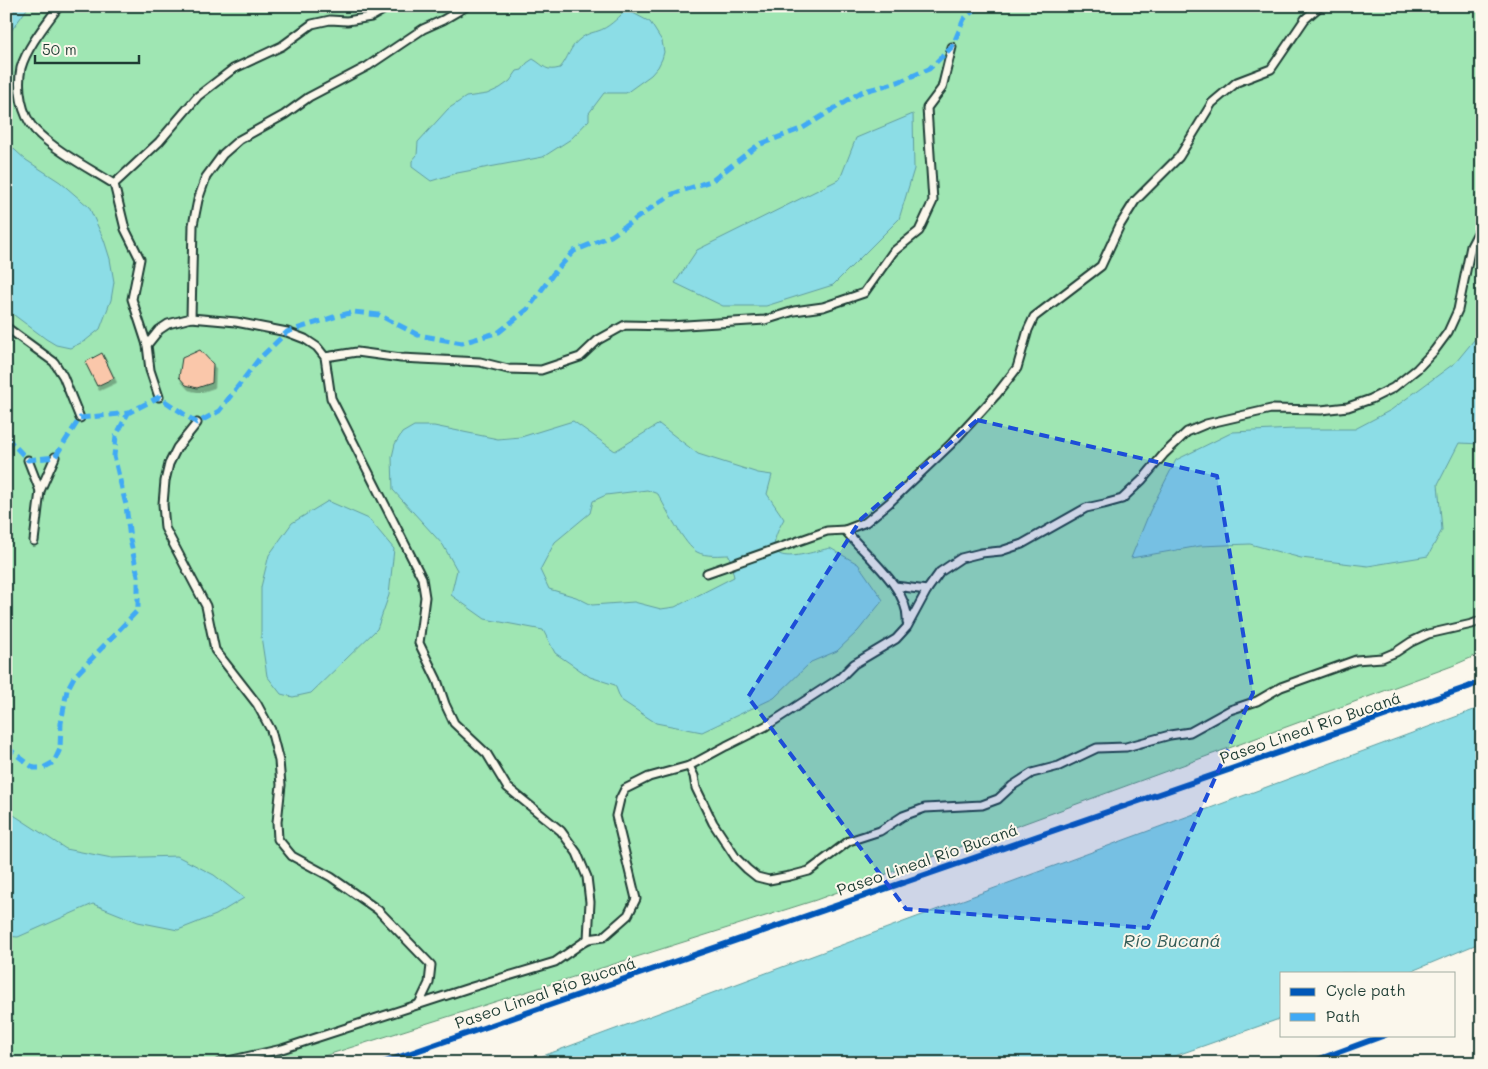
<svg xmlns="http://www.w3.org/2000/svg" width="1488" height="1069" font-family="Mali,sans-serif">
	<style>
		.green { fill: #9fe6b3; stroke: #5f9274 }
		.water { fill: #8cdde6; stroke: #609d9f; fill-rule: evenodd }
		.building { fill: #fac7aa; stroke: #1f3d34; filter: url(#shadow) }
		.lines { fill: none; stroke-linecap: round; stroke-linejoin: round }
		.service-casing { stroke: #1f3d34; stroke-width: 11 }
		.service { stroke: #fbf7ec; stroke-width: 7 }
		.quiet { stroke: #3fa9f5; stroke-width: 5; stroke-dasharray: 10 5; stroke-linecap: butt }
		.cycleway-casing { stroke: #fbf7ec; stroke-width: 9 }
		.cycleway { stroke: #0057b8; stroke-width: 6 }
		.marked { fill: #1d4ed8; fill-opacity: 0.2; stroke: #1d4ed8; stroke-width: 4; stroke-dasharray: 10 6; stroke-linejoin: round }
		.labels { text-anchor: middle; dominant-baseline: central; stroke-width: 4; stroke-linejoin: round; paint-order: stroke }
		.street-label { font-size: 16px; fill: #1f3d34; stroke: #fbf7ec }
		.water-label { font-size: 18px; font-style: italic; fill: #355d58; stroke: #fbf7ec }
	</style>
	<defs>
		<filter id="shadow"><feDropShadow dx="2.5" dy="4.5" stdDeviation="0" flood-color="#0004"/></filter>
	</defs>
	<rect width="100%" height="100%" fill="#fbf7ec"/>
	<filter id="ink" filterUnits="userSpaceOnUse"><feTurbulence type="fractalNoise" baseFrequency=".02" numOctaves="2"/><feDisplacementMap in="SourceGraphic" scale="10" xChannelSelector="R" yChannelSelector="G"/><feConvolveMatrix kernelMatrix="1 2 1 2 8 2 1 2 1" color-interpolation-filters="sRGB"/></filter>
	<g filter="url(#ink)">
		<path class="green" d="M6 6H1482V653L1452 666 816 900 302 1063H6Z"/>
		<g class="water">
			<path d="M6 6H29L6 38Z"/>
			<path d="M624 12 633 13 650 22 662 41 664 52 662 59 658 67 651 75 626 93H604L589 113V120L571 139 543 157 457 173 431 181 412 167V161L417 155 418 142 448 109 466 97 487 94 500 88 510 81 517 71 522 70 527 63 533 59C545 66 545 72 560 68 568 59 570 46 580 39 586 34 591 33 598 31 608 28 617 19 624 12Z"/>
			<path d="M913 114 914 169 899 219 833 285 766 306H723L675 283 697 250 840 179 856 138Z"/>
			<path d="M6 142 26 160 60 182 89 207 104 240 110 259 114 282 111 300 100 329 85 341 70 348 56 345 46 339 6 309Z"/>
			<path d="M1482 319V444L1459 443 1438 484 1442 530 1428 556 1368 566 1301 558 1250 544 1200 546 1131 558 1150 511 1176 460 1233 432 1294 429H1355L1391 410 1456 362 1479 334Z"/>
			<path d="M573 421 615 451 659 424 698 454 758 473 772 475 767 494 784 519C754 571 801 555 830 548L858 564 883 600 858 631 837 651 811 662 774 698 702 732 656 723 621 700 615 685 590 677 555 653 543 630 485 619 451 595 457 570 443 545 393 490 392 457 395 444 402 433 414 426H434L498 439 521 437ZM647 490 658 494C665 507 685 546 697 552 706 557 720 555 729 555L734 577 675 607 661 609 634 602 592 605 576 597 549 589 540 570 555 542 590 513 593 501 606 495Z"/>
			<path d="M328 501 369 519 394 549 389 595 377 629 311 693 293 697 281 694 267 676 261 636V587L269 555 292 523Z"/>
			<path d="M1482 707V942L1407 973H1282V1018L1155 1063H524Z"/>
			<path d="M6 810 66 849 112 858 177 856 214 875 244 898 216 915 178 930 138 922 93 904 18 937 6 936Z"/>
		</g>
		<g class="building">
			<path d="M200 350 213 364 212 383 197 388 186 385 179 377 182 358Z"/>
			<path d="M102 353 114 378 97 386 85 362Z"/>
		</g>
		<g class="lines">
			<defs>
				<g id="service">
					<path d="M59 6C46 24 27 47 21 68 17 88 21 114 35 130 54 150 90 169 114 184L125 229 140 259 132 299 147 345"/>
					<path d="M114 184 159 142 198 96 233 69 282 46 312 24 330 20 347 21 371 17 390 6"/>
					<path d="M191 318 193 225 198 200 206 177 223 154 239 140 284 115 309 97 368 66 423 29 443 20 467 6"/>
					<path d="M6 327 54 362 63 376 80 418"/>
					<path d="M325 357 357 352 401 358 480 362 508 369 541 370 580 357 598 340 625 325 670 326 765 320 794 311 823 307 864 293 893 252 919 231 933 201 927 108 942 88 952 47"/>
					<path d="M159 397 150 370 147 345 159 330 168 324 191 318 236 322 287 332 305 339 317 347 325 357 331 398 422 578 425 597 419 643 437 680 445 704 454 723 487 754 507 787 561 831 577 853 587 877 590 902 588 939 603 937 628 915 636 899 616 816 620 799 625 789 649 777 689 766 726 746 766 726 840 678 854 664 896 639 907 627 927 590 940 572 961 558 981 553 1001 551 1022 544 1086 508 1104 504 1122 499 1142 480 1164 454 1187 432 1206 424 1271 409 1321 410 1348 407 1371 399 1393 388 1417 369 1434 351 1448 332 1458 310 1471 246 1482 225"/>
					<path d="M197 423 177 448 169 464 165 481 163 504 165 528 206 606 215 650 257 704 271 730 279 761 281 785 277 822 278 839 292 856 331 877 378 910 431 965 429 983 419 1004"/>
					<path d="M28 460 40 491"/>
					<path d="M845 530 866 522 889 503 951 444 996 395 1017 368 1028 330 1034 317 1101 266 1120 225 1135 201 1179 157 1212 103 1237 82 1271 69 1305 19 1320 6"/>
					<path d="M34 541 40 491 55 457"/>
					<path d="M707 573 827 531 845 530C865 555 910 589 907 622"/>
					<path d="M895 586 927 590"/>
					<path d="M689 766 694 776 696 788 713 823 736 858 747 869 757 877 769 880 790 876 809 871 849 841 880 831 903 816 925 808 982 805 998 799 1012 786 1032 773 1059 766 1097 748 1126 747 1170 735 1190 732 1230 710 1257 701 1281 687 1356 660 1382 658 1396 652 1411 642 1428 634 1472 624 1482 620"/>
					<path d="M219 1063 282 1049 472 987 555 962 588 939"/>
				</g>
			</defs>
			<use href="#service" class="service-casing"/>
			<use href="#service" class="service"/>
			<g class="quiet">
				<path d="M6 437 28 460 55 457 80 418 128 413 159 397 197 423 219 411 259 359 287 332 334 317 354 312 379 315 418 335 462 343 499 332 528 309 553 274 574 251 611 236 670 195 713 180 758 145 803 128 861 92 898 82 929 69 952 47 964 19 978 6"/>
				<path d="M6 747 34 768H43L54 762 60 749 61 723 67 690 74 677 138 610V576L130 539 126 505 114 456 116 436 128 413"/>
			</g>
			<defs>
				<g id="cycleway">
					<path d="M382 1063 1468 687 1482 681"/>
					<path d="M1309 1063 1385 1035"/>
				</g>
			</defs>
			<use href="#cycleway" class="cycleway-casing"/>
			<use href="#cycleway" class="cycleway"/>
		</g>
	</g>
	<path class="marked" d="M977 420 1217 476 1253 693 1148 928 906 909 748 697 861 519Z"/>
	<g class="labels">
		<g class="street-label">
			<text transform="translate(1310 727) rotate(-19)">Paseo Lineal Río Bucaná</text>
			<text transform="translate(927 859) rotate(-19)">Paseo Lineal Río Bucaná</text>
			<text transform="translate(545 992) rotate(-19)">Paseo Lineal Río Bucaná</text>
		</g>
		<g class="water-label">
			<text x="1172" y="940">Río Bucaná</text>
		</g>
	</g>
	<rect width="1488" height="1069" fill="none" stroke="#fbf7ec" stroke-width="25"/>
	<rect x="12" y="12" width="1463" height="1044" fill="none" stroke="#1f3d34" stroke-width="2" filter="url(#ink)"/>
	<rect x="1280" y="972" width="175" height="65" fill="#fbf7ec" stroke="#a3ada2"/>
	<rect x="1290" y="988" width="25" height="8" fill="#0057b8" stroke="#a3ada2"/>
	<text x="1326" y="996" font-size="15" fill="#1f3d34">Cycle path</text>
	<rect x="1290" y="1013" width="25" height="8" fill="#3fa9f5" stroke="#a3ada2"/>
	<text x="1326" y="1022" font-size="15" fill="#1f3d34">Path</text>
	<path d="M35 55v8h104v-8" fill="none" stroke="#1f3d34" stroke-width="2.5"/>
	<text x="42" y="55" font-size="15" fill="#1f3d34" stroke="#fbf7ec" stroke-width="4" paint-order="stroke">50 m</text>
</svg>
